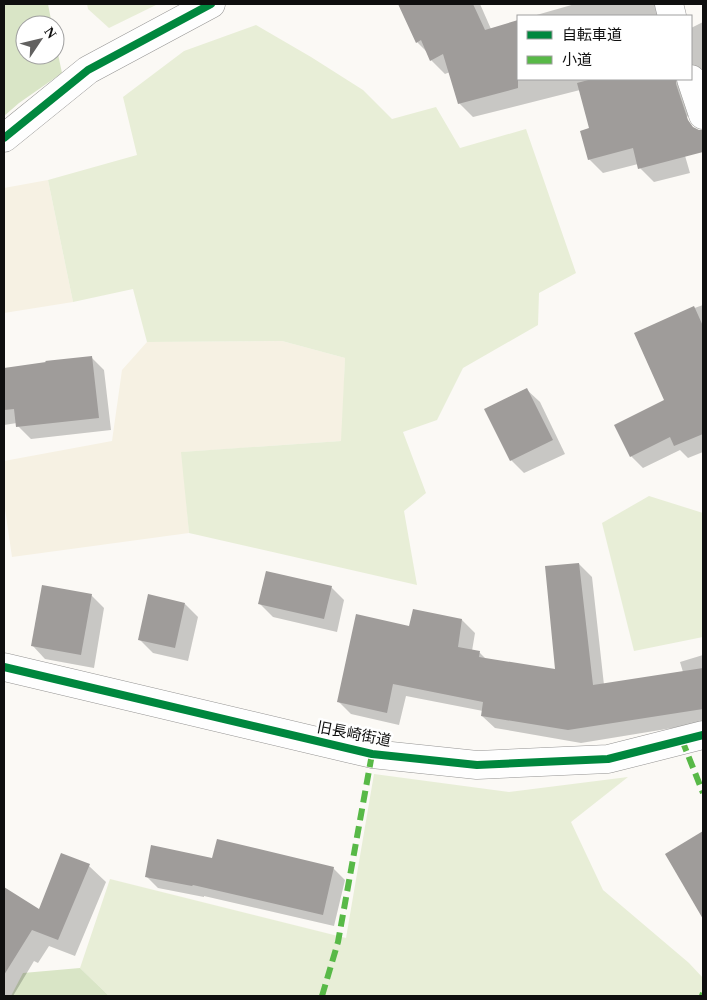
<svg xmlns="http://www.w3.org/2000/svg" width="707" height="1000" font-family="'Times New Roman','Noto Sans JP',serif">
	<style>
		.farmland { fill: #f6f1e3 }
		.green { fill: #e8eed7 }
		.forest { fill: #d9e5c6 }
		.shadow { fill: #0003 }
		.building { fill: #9f9c9a }
		.lines { fill: none; stroke-linecap: round; stroke-linejoin: round }
		.street-casing { stroke: #959493; stroke-width: 29 }
		.street { stroke: #fefefe; stroke-width: 28 }
		.quiet { stroke: #58b947; stroke-width: 6; stroke-dasharray: 12 6; stroke-linecap: butt }
		.cycleway-casing { stroke: #fff; stroke-width: 11 }
		.cycleway { stroke: #00873e; stroke-width: 8 }
		.labels { text-anchor: middle; dominant-baseline: central; stroke-width: 5; stroke-linejoin: round; paint-order: stroke }
		.street-label { font-size: 15px; fill: #0f0f0f; stroke: #fff }
	</style>
	<rect width="100%" height="100%" fill="#fbf9f5"/>
	<g class="farmland">
		<path d="M48 180 73 302 4 313V188Z"/>
		<path d="M282 341 345 358 342 441 182 452 189 533 12 557 4 502V461L112 441 122 370 147 342Z"/>
	</g>
	<g class="green">
		<path d="M87 4H158L109 28 88 9Z"/>
		<path d="M256 25 311 57 363 90 392 119 436 107 460 148 526 129 576 273 539 293 538 325 463 368 437 420 403 432 426 493 404 511 417 585 189 533 181 452 341 441 345 358 282 341 147 342 133 289 73 302 48 180 137 155 123 97 184 51Z"/>
		<path d="M649 496 703 513V637L634 651 602 523Z"/>
		<path d="M374 774 509 792 628 777 571 822 603 890 689 963 703 978V996H109L80 968 110 879 346 938Z"/>
	</g>
	<g class="forest">
		<path d="M4 4H48L52 25H25V55H55V40L62 73 19 103 4 116Z"/>
		<path d="M80 968 109 996H11L23 973Z"/>
	</g>
	<g class="shadow">
		<path d="M416 4H480L491 29 518 21V79H691V28L703 22V78L695 114 683 118 677 128 690 173 654 182 640 168 638 164 603 173 589 159 590 129 580 90 473 117 459 103 450 72 445 74 431 60 429 54 417 42 403 10Z"/>
		<path d="M575 4H666L667 16H533Z"/>
		<path d="M703 305V452L688 458 680 450 643 468 631 456 666 401 689 310Z"/>
		<path d="M91 357 104 370 111 430 31 439 18 426 17 423 4 425V369Z"/>
		<path d="M526 389 540 402 565 454 524 473 511 460 486 409Z"/>
		<path d="M579 564 592 577 604 685 683 672 680 662 703 655V723L581 743 495 728 482 716 483 711 406 696 399 725 351 714 338 701 410 627 462 620 475 633 472 651 480 653 487 660 556 670Z"/>
		<path d="M331 587 344 600 337 632 273 617 260 604Z"/>
		<path d="M91 595 104 608 94 668 45 659 32 645Z"/>
		<path d="M185 604 198 617 188 661 153 653 140 640Z"/>
		<path d="M700 834 703 838V913L698 908Z"/>
		<path d="M213 859 333 868 345 880 334 926 204 896V897L158 888 146 876Z"/>
		<path d="M89 866 106 882 75 956 49 946 38 963 34 961 13 996H4V888L39 910Z"/>
	</g>
	<g class="building">
		<path d="M398 4H473L485 30 518 20V88L458 104 443 54 430 61 421 40 416 43Z"/>
		<path d="M592 79H676V84L688 120 693 127 699 130H703V152L638 169 633 148 588 160 580 131 589 128 577 83Z"/>
		<path d="M694 306 703 326V434L674 446 670 437 630 457 614 425 664 400 634 333Z"/>
		<path d="M92 356 99 418 16 427 14 409 4 410V368L46 362 45 361Z"/>
		<path d="M527 388 553 440 510 461 484 409Z"/>
		<path d="M579 563 593 685 703 668V709L568 730 481 716 483 702 393 684 387 713 337 702 356 614 409 626 413 609 462 619 458 647 480 651 479 657 555 669 545 566Z"/>
		<path d="M266 571 332 586 324 619 258 604Z"/>
		<path d="M42 585 92 594 81 655 31 646Z"/>
		<path d="M148 594 185 603 175 648 138 640Z"/>
		<path d="M703 831V919L665 854Z"/>
		<path d="M217 839 334 867 323 915 193 885 192 886 145 877 151 845 212 858Z"/>
		<path d="M61 853 90 864 58 940 32 930 4 975V887L39 909Z"/>
	</g>
	<g class="lines">
		<defs>
			<g id="street">
				<path d="M669 4 672 16"/>
				<path d="M691 79 703 115"/>
				<path d="M4 138 88 70 211 4"/>
				<path d="M4 667 372 754 477 765 608 759 703 735"/>
			</g>
		</defs>
		<use href="#street" class="street-casing"/>
		<use href="#street" class="street"/>
		<g class="quiet">
			<path d="M682 740 703 793"/>
			<path d="M322 996 338 942 372 754"/>
			<path d="M702 996 703 993"/>
		</g>
		<defs>
			<g id="cycleway">
				<path d="M4 138 88 70 211 4"/>
				<path d="M4 667 372 754 477 765 608 759 703 735"/>
			</g>
		</defs>
		<use href="#cycleway" class="cycleway-casing"/>
		<use href="#cycleway" class="cycleway"/>
	</g>
	<g class="labels">
		<g class="street-label">
			<text transform="translate(354 734) rotate(11)">旧長崎街道</text>
		</g>
	</g>
	<rect width="707" height="1000" fill="none" stroke="#0f0f0f" stroke-width="10"/>
	<rect x="517" y="15" width="175" height="65" fill="#ffffff" stroke="#9f9f9f"/>
	<rect x="527" y="31" width="25" height="8" fill="#00873e" stroke="#9f9f9f"/>
	<text x="562" y="40" font-size="15" fill="#0f0f0f">自転車道</text>
	<rect x="527" y="56" width="25" height="8" fill="#58b947" stroke="#9f9f9f"/>
	<text x="562" y="65" font-size="15" fill="#0f0f0f">小道</text>
	<g transform="translate(40 40) rotate(55)"><circle r="24" fill="#ffffff" stroke="#9f9f9f"/>
	<path d="M0-4L9 19L0 12L-9 19Z" fill="#626160"/>
	<text y="-8" font-size="14" font-weight="bold" text-anchor="middle" fill="#0f0f0f">N</text>
	</g>
</svg>
